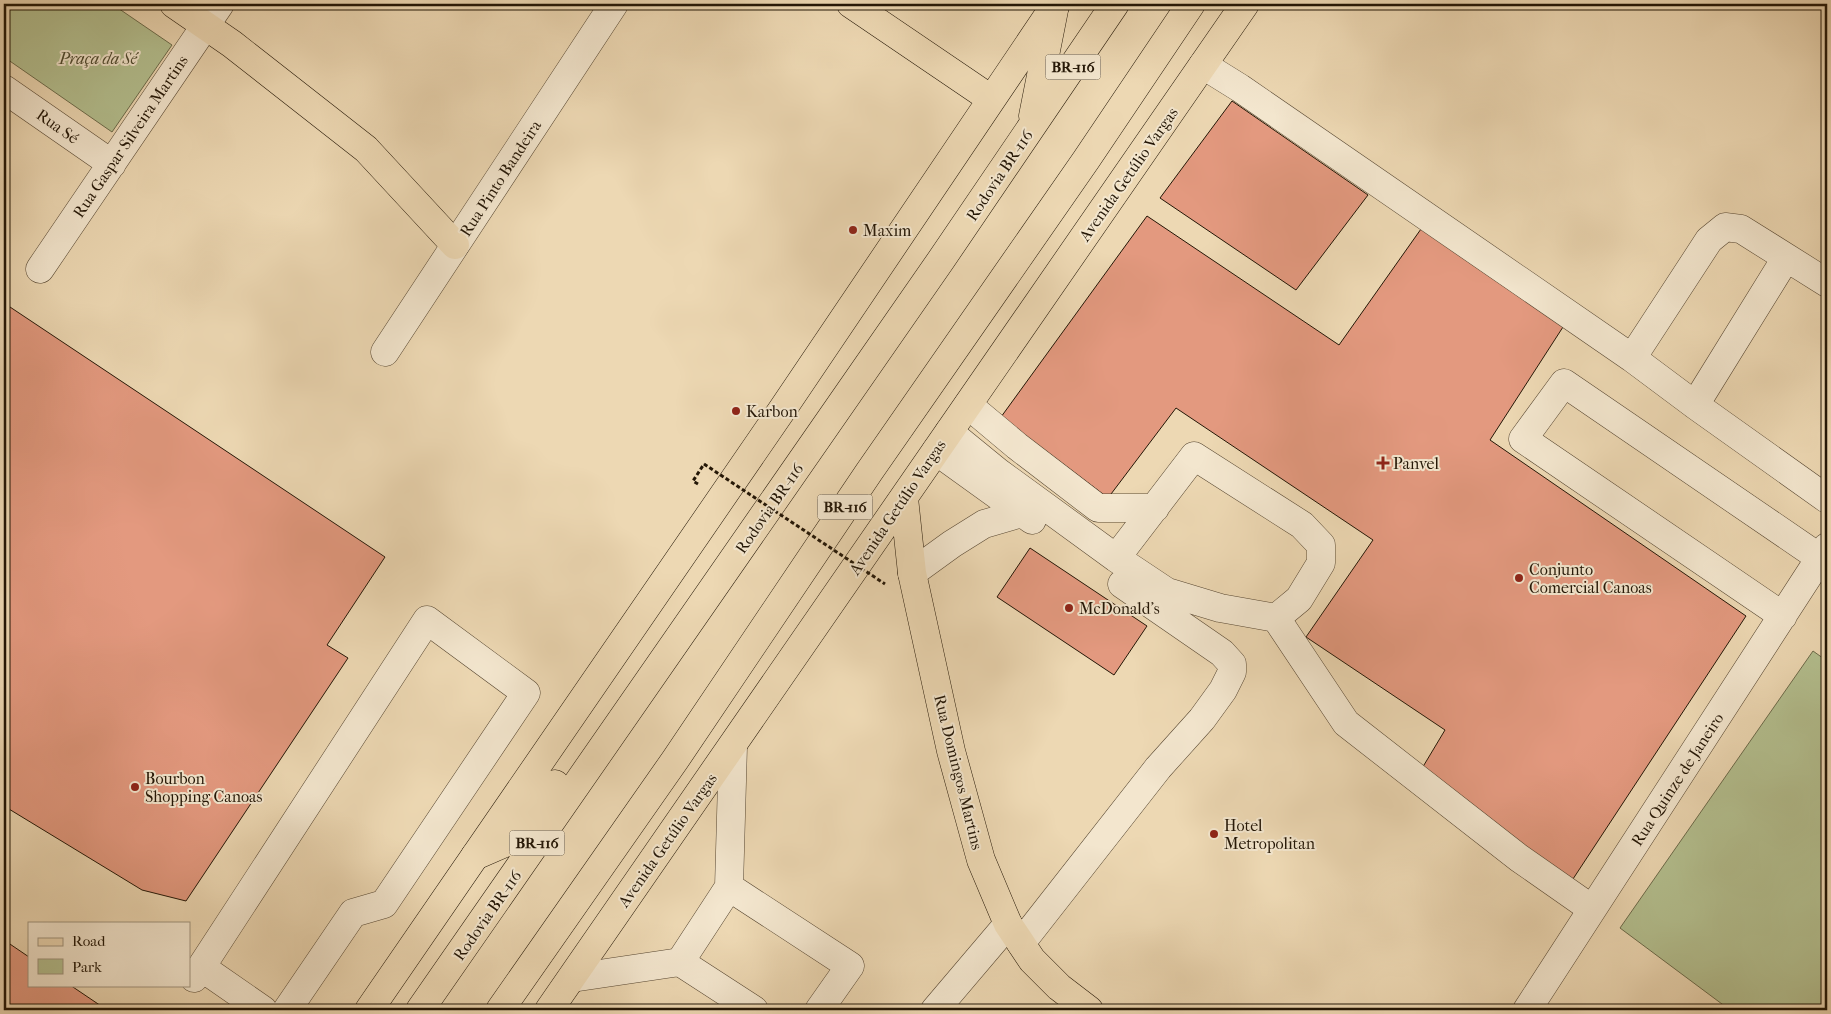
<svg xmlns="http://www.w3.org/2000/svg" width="1831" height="1014" viewBox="0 0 1831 1014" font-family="'IM FELL French Canon',serif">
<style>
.green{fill:#b4c090;stroke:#6c6b4b}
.building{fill:#e3997f;stroke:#231606}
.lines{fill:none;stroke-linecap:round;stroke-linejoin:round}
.minor-casing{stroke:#564631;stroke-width:29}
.major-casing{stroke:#231606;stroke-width:29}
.highway-casing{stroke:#231606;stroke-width:29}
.path{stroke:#231606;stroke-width:3;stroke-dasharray:4 2.5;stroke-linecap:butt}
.minor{stroke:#f3e6ce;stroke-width:28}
.major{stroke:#edd8b3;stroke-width:28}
.highway{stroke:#edd8b3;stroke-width:28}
.path-bridge{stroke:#231606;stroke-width:3;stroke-dasharray:4 2.5;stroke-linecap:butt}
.poi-dot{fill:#8f2418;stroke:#f3e6ce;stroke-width:2}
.labels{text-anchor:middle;stroke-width:4;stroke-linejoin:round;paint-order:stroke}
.shield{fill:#f3e6ce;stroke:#615442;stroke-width:1}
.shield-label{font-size:15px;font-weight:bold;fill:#231606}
.park-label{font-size:16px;font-style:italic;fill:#4e492f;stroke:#f3e6ce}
.street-label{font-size:16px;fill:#231606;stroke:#f3e6ce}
.poi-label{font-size:16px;fill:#231606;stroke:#f3e6ce;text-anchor:start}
</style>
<rect width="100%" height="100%" fill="#edd8b3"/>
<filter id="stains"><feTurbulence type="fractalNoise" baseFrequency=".004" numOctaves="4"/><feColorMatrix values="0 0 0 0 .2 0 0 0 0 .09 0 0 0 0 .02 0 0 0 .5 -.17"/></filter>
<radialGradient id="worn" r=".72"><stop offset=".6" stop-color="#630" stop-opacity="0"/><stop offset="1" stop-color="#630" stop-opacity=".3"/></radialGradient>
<path class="green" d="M4 4H112L172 45 112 132 4 57Z
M1813 651 1827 661V1010H1730L1620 928Z"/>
<path class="building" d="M1232 101 1368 195 1296 290 1160 198Z
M1147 216 1339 345 1421 229 1563 327 1490 440 1746 616 1571 882 1418 775 1445 730 1306 637 1373 540 1176 408 1108 498 1001 417Z
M4 303 385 557 327 645 348 658 186 901 142 890 4 806Z
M1030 548 1147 626 1114 675 997 597Z
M4 940 29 957V985H70L107 1010H4Z"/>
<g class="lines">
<defs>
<path id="minor" d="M1203 65 1240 88 1632 358
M4 89 112 164
M40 269 220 4
M1827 283 1741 229 1725 227 1709 240 1632 358 1695 405 1827 499
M385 352 614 4
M968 405 1017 446 1098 508H1155
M1695 405 1786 258
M949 432 998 472 1116 558 1167 592 1220 608 1276 618 1299 599 1321 563V545L1302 525 1194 456 1116 558
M936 451 1032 520
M912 573 952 544 984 524 1022 513
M1783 616 1523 439 1564 383 1820 558
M1276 618 1346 723 1519 858 1592 909
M729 887 850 966 819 1010
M1021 943 1158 768 1202 719 1223 690 1232 672V664L1222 653 1122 584
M680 962 754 1010
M201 967 263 1010
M194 978 427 620 526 693 384 904 353 913 287 1010
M572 978 680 962 729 887 733 746
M935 1010 1008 924
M1527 1010 1827 547"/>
<path id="major" d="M174 4 232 44 366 149 455 245
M851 4 991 99
M904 498 912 573 951 751 981 860 1008 924 1032 960 1059 987 1089 1010
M369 1010 784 407 1056 4
M549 1010 1245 4"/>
<path id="highway" d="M1033 116 1055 5
M475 856 516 838 555 784
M420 1010 941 260 1115 4
M500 1010 675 760 869 472 1086 160 1191 4"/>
</defs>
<use href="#minor" class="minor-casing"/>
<use href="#major" class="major-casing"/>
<use href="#highway" class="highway-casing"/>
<path class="path" d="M698 484 693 481 704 464"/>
<use href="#minor" class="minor"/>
<use href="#major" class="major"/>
<use href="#highway" class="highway"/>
<path class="path-bridge" d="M704 464 885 584"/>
</g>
<g class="poi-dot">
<circle cx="853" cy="230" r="5"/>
<circle cx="736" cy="411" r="5"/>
<path d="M1380.5 455.5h5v5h5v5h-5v5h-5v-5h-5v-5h5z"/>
<circle cx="1519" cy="578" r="5"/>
<circle cx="1069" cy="608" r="5"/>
<circle cx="135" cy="787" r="5"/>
<circle cx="1214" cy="834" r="5"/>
</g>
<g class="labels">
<g class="shield">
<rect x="1045.5" y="54.5" width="55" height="25" rx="4"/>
<rect x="817.5" y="494.5" width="55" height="25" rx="4"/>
<rect x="509.5" y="830.5" width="55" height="25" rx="4"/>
</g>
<g class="shield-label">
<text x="1073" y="72">BR-116</text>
<text x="845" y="512">BR-116</text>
<text x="537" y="848">BR-116</text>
</g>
<g class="park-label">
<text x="98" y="64">Praça da Sé</text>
</g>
<g class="street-label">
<text transform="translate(58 126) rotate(35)" y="6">Rua Sé</text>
<text transform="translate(130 136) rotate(-56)" y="6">Rua Gaspar Silveira Martins</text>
<text transform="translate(1128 174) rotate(-55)" y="6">Avenida Getúlio Vargas</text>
<text transform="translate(999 175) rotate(-56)" y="6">Rodovia BR-116</text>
<text transform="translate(500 178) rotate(-57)" y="6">Rua Pinto Bandeira</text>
<text transform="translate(897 507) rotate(-56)" y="6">Avenida Getúlio Vargas</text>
<text transform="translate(769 508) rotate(-55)" y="6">Rodovia BR-116</text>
<text transform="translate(959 772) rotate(76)" y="6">Rua Domingos Martins</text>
<text transform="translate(1677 779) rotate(-57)" y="6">Rua Quinze de Janeiro</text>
<text transform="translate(667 840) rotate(-55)" y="6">Avenida Getúlio Vargas</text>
<text transform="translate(487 915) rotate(-55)" y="6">Rodovia BR-116</text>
</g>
<g class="poi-label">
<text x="863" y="236">Maxim</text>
<text x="746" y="417">Karbon</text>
<text x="1393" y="469">Panvel</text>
<text x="1529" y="575">Conjunto<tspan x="1529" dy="18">Comercial Canoas</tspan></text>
<text x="1079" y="614">McDonald's</text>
<text x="145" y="784">Bourbon<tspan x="145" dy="18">Shopping Canoas</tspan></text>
<text x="1224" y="831">Hotel<tspan x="1224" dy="18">Metropolitan</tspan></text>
</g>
</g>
<rect width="1831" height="1014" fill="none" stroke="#edd8b3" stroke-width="20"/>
<rect x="5" y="5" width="1821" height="1004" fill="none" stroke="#231606" stroke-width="2.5"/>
<rect x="10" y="10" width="1811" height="994" fill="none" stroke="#231606"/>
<rect x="28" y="922" width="162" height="65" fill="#f3e6ce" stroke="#a0937e"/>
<rect x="38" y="938" width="25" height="8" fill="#edd8b3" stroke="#a0937e"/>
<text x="72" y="946" font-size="15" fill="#231606">Road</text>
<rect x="38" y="959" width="25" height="15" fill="#b4c090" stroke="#a0937e"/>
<text x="72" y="972" font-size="15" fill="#231606">Park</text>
<rect width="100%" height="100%" filter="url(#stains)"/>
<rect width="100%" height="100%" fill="url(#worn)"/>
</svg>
